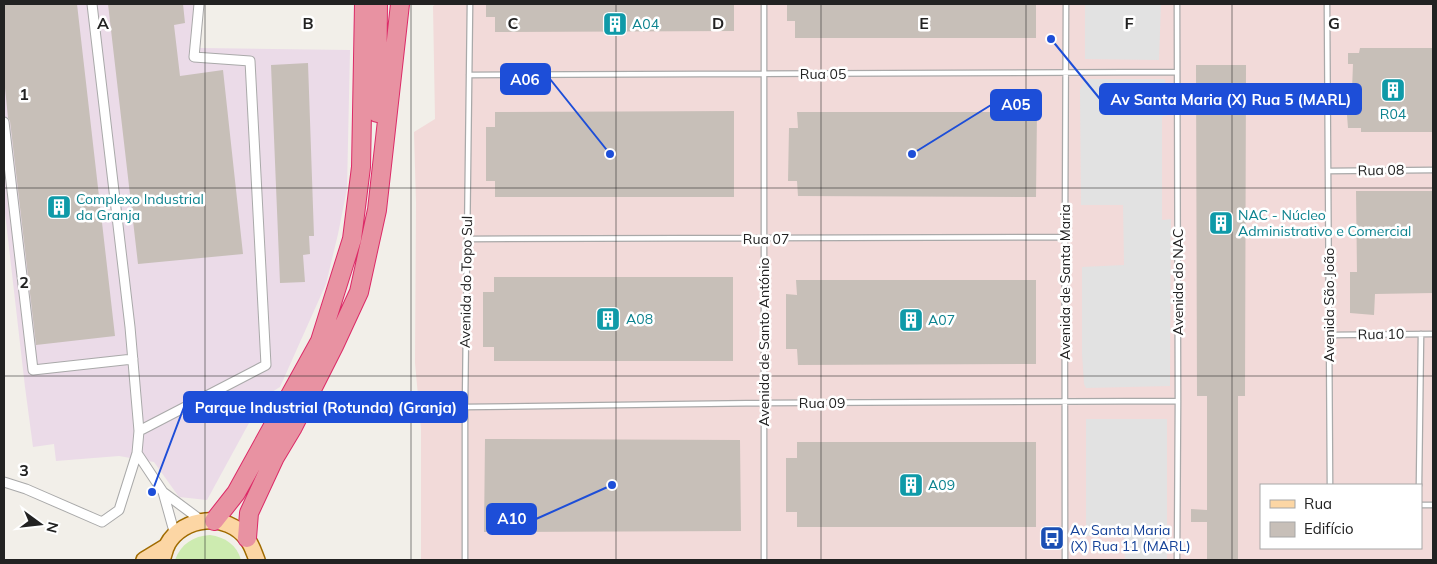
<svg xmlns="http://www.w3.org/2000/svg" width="1437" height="564" viewBox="0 0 1437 564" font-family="Mulish,sans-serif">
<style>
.commercial{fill:#f2dad9;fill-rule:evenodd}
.industrial{fill:#ebdbe8}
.grass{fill:#cdebb0}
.parking{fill:#e2e2e2}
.building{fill:#c7bfb8}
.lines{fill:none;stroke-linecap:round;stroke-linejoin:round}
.lane-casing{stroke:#a9a9a9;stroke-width:7}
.street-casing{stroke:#a9a9a9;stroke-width:11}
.primary-casing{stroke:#a06b00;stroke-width:18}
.highway-casing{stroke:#dc2a67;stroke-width:20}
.lane{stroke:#fff;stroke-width:4.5}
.street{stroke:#fff;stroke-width:9}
.primary{stroke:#fcd6a4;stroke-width:15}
.highway{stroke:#e892a2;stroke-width:18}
.grid{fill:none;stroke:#222;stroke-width:1;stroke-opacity:0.55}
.labels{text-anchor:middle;stroke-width:5;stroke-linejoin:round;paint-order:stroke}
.culture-label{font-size:14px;fill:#0d838f;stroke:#fff;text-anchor:start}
.street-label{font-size:14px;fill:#222;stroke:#fff}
.transit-label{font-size:14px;fill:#164399;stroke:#fff;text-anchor:start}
.grid-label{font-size:16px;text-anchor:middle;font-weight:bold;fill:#222;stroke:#fff;stroke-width:5;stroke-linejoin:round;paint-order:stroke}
.leader{fill:none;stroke:#1d4ed8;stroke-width:2}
.callout-dot{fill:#1d4ed8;stroke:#fff;stroke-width:2}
.callout{fill:#1d4ed8;stroke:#1d4ed8;stroke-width:2}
.callout-label{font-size:15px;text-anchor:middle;font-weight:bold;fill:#fff}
</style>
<rect width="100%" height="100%" fill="#f2efe9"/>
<path class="commercial" d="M436 4H1433V560H421V429L415 363 416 203 414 132 435 119 433 6ZM1261 485H1421V548H1261Z"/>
<path class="industrial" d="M4 4H204L200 48 350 50 347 189 338 234 326 284 280 387 267 395 249 423 207 500 179 497 154 462 119 456 56 461 54 444 33 447 25 387 4 204Z"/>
<path class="grass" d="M210 535C225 537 237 545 241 560H175C181 544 193 536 210 535Z"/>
<path class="parking" d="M1085 4H1161L1159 60 1085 59Z
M1089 79H1165L1167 116H1162V220L1171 219 1170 386 1086 388 1084 384 1082 354V267L1124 265 1123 205H1081L1080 90 1083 82Z
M1086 419H1167V560H1125L1124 536H1086Z"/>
<path class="building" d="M4 4H77L115 336 36 345 10 121 8 118 4 78Z
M108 4H183L185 23 174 25 180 76 223 70 243 254 138 264Z
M486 4H734V31L495 32V17H486Z
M787 4H1036V38H795V21H787Z
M1360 48H1433V132H1361V128H1348L1347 115H1351L1353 64H1348V53H1359Z
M308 63 314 236H309L310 254 303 255 305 282 280 283 271 65Z
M1196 65H1246L1245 396H1238V560H1207V522H1191V509L1207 510V396H1197Z
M734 111V197H495V181H486V127H495V112Z
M797 112H1037L1036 197 798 196 797 181H788L789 128H798Z
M1356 191H1433V293L1375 294 1374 315 1350 313V272H1357Z
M494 277H733V361H494V347H483V292H494Z
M796 280H1036V364L798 365 797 349H786V294L797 295Z
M485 439 740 440 741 531 484 532Z
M797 442H1036V527H797V512H786V458H797Z"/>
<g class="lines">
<defs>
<path id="lane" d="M1327 4 1330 485
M469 75 1177 72
M1328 171 1433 170
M467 239 1064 237
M1329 335 1433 334
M465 407 764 403 1178 401
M1419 485 1421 334
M1421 505H1433
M465 560V407L470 4
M764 560V4
M1065 560C1064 375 1065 189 1066 4
M1177 560 1178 401 1177 4"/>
<path id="street" d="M4 122 33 370 133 359
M139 431 266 365 250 61 194 57 199 4
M137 453 163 492 175 535
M4 482 26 489 102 522 119 510 137 453 139 431 130 327 92 4
M163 492 202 521"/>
<path id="primary" d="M144 560 167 546
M162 560C164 555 165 550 167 545 183 516 227 512 247 539 252 545 254 553 257 560"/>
<path id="highway" d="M377 113 378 4
M214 521 236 493 320 341 352 239 361 167 364 4
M247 538 249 513 275 457 293 427 334 346 359 292 377 210 400 4"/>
</defs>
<use href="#lane" class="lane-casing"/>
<use href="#street" class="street-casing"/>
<use href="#primary" class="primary-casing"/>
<use href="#highway" class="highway-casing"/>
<use href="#lane" class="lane"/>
<use href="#street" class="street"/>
<use href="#primary" class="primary"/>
<use href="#highway" class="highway"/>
</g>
<path class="grid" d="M205 4V560M411 4V560M616 4V560M821 4V560M1026 4V560M1232 4V560M4 188H1433M4 376H1433"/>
<defs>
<symbol id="building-square" viewBox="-11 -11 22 22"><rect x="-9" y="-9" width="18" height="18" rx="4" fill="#0f9aa8" stroke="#fff"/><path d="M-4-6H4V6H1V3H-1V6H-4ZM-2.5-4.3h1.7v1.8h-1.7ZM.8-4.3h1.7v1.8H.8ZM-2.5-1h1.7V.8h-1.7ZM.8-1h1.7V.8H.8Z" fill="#fff"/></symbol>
<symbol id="bus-square" viewBox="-11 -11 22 22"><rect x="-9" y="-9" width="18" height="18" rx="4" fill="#1a4fb4" stroke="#fff"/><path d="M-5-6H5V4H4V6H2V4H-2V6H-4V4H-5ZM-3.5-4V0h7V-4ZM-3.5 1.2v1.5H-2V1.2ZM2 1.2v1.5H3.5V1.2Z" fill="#fff"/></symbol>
</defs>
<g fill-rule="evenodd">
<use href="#building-square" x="601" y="10" width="28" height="28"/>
<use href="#building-square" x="1379" y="76" width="28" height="28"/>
<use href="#building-square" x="45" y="193" width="28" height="28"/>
<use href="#building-square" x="1207" y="209" width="28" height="28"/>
<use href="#building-square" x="594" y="305" width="28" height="28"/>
<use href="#building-square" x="897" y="306" width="28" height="28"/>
<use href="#building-square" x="897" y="471" width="28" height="28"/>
<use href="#bus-square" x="1038" y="524" width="28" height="28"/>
</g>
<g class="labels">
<g class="culture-label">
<text x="632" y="29">A04</text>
<text x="1393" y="119" text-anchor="middle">R04</text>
<text x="76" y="204">Complexo Industrial<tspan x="76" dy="16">da Granja</tspan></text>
<text x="1238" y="220">NAC - Núcleo<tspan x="1238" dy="16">Administrativo e Comercial</tspan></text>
<text x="626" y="324">A08</text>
<text x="928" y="325">A07</text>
<text x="928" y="490">A09</text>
</g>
<g class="street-label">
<text x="823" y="79">Rua 05</text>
<text transform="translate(1381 170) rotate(-1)" y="5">Rua 08</text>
<text x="766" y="244">Rua 07</text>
<text transform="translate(466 282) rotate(-89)" y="5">Avenida do Topo Sul</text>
<text transform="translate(1065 282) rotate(-90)" y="5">Avenida de Santa Maria</text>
<text transform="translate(1178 282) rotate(-90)" y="5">Avenida do NAC</text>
<text transform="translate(1329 305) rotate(-90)" y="5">Avenida São João</text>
<text transform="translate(1381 334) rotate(-1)" y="5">Rua 10</text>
<text transform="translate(764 342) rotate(-90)" y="5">Avenida de Santo António</text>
<text x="822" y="408">Rua 09</text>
</g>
<g class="transit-label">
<text x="1070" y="535">Av Santa Maria<tspan x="1070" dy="16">(X) Rua 11 (MARL)</tspan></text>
</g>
</g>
<g class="grid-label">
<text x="103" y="29">A</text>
<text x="308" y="29">B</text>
<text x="513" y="29">C</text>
<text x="718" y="29">D</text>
<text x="924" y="29">E</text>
<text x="1129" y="29">F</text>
<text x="1334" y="29">G</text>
<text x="24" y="100">1</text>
<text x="24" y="288">2</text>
<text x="24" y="476">3</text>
</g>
<path class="leader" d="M610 154L550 79M1051 39L1100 99M912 154L991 105M152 492L184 407M612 485L536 519"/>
<g class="callout-dot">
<circle cx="610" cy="154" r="5"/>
<circle cx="1051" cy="39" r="5"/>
<circle cx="912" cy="154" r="5"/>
<circle cx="152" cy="492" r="5"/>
<circle cx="612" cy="485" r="5"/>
</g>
<g class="callout">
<rect x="501" y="64" width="49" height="30" rx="5"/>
<rect x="1100" y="84" width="261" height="30" rx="5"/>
<rect x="991" y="90" width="50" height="30" rx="5"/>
<rect x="184" y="392" width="283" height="30" rx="5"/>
<rect x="487" y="504" width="49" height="30" rx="5"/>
</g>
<g class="callout-label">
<text x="525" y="85">A06</text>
<text x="1231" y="105">Av Santa Maria (X) Rua 5 (MARL)</text>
<text x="1016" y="110">A05</text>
<text x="326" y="413">Parque Industrial (Rotunda) (Granja)</text>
<text x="512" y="524">A10</text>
</g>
<rect width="1437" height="564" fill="none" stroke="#222222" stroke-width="10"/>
<rect x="1260" y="484" width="162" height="65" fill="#ffffff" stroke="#a7a7a7"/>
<rect x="1270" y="500" width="25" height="8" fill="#fcd6a4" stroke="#a7a7a7"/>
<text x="1304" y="509" font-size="15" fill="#222222">Rua</text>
<rect x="1270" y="522" width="25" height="15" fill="#c7bfb8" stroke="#a7a7a7"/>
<text x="1304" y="534" font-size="15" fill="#222222">Edifício</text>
<g transform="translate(40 524) rotate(105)" stroke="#ffffff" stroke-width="4" paint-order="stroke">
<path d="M0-4L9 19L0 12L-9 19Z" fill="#222222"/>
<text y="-8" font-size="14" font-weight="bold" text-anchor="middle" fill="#222222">N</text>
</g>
</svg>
